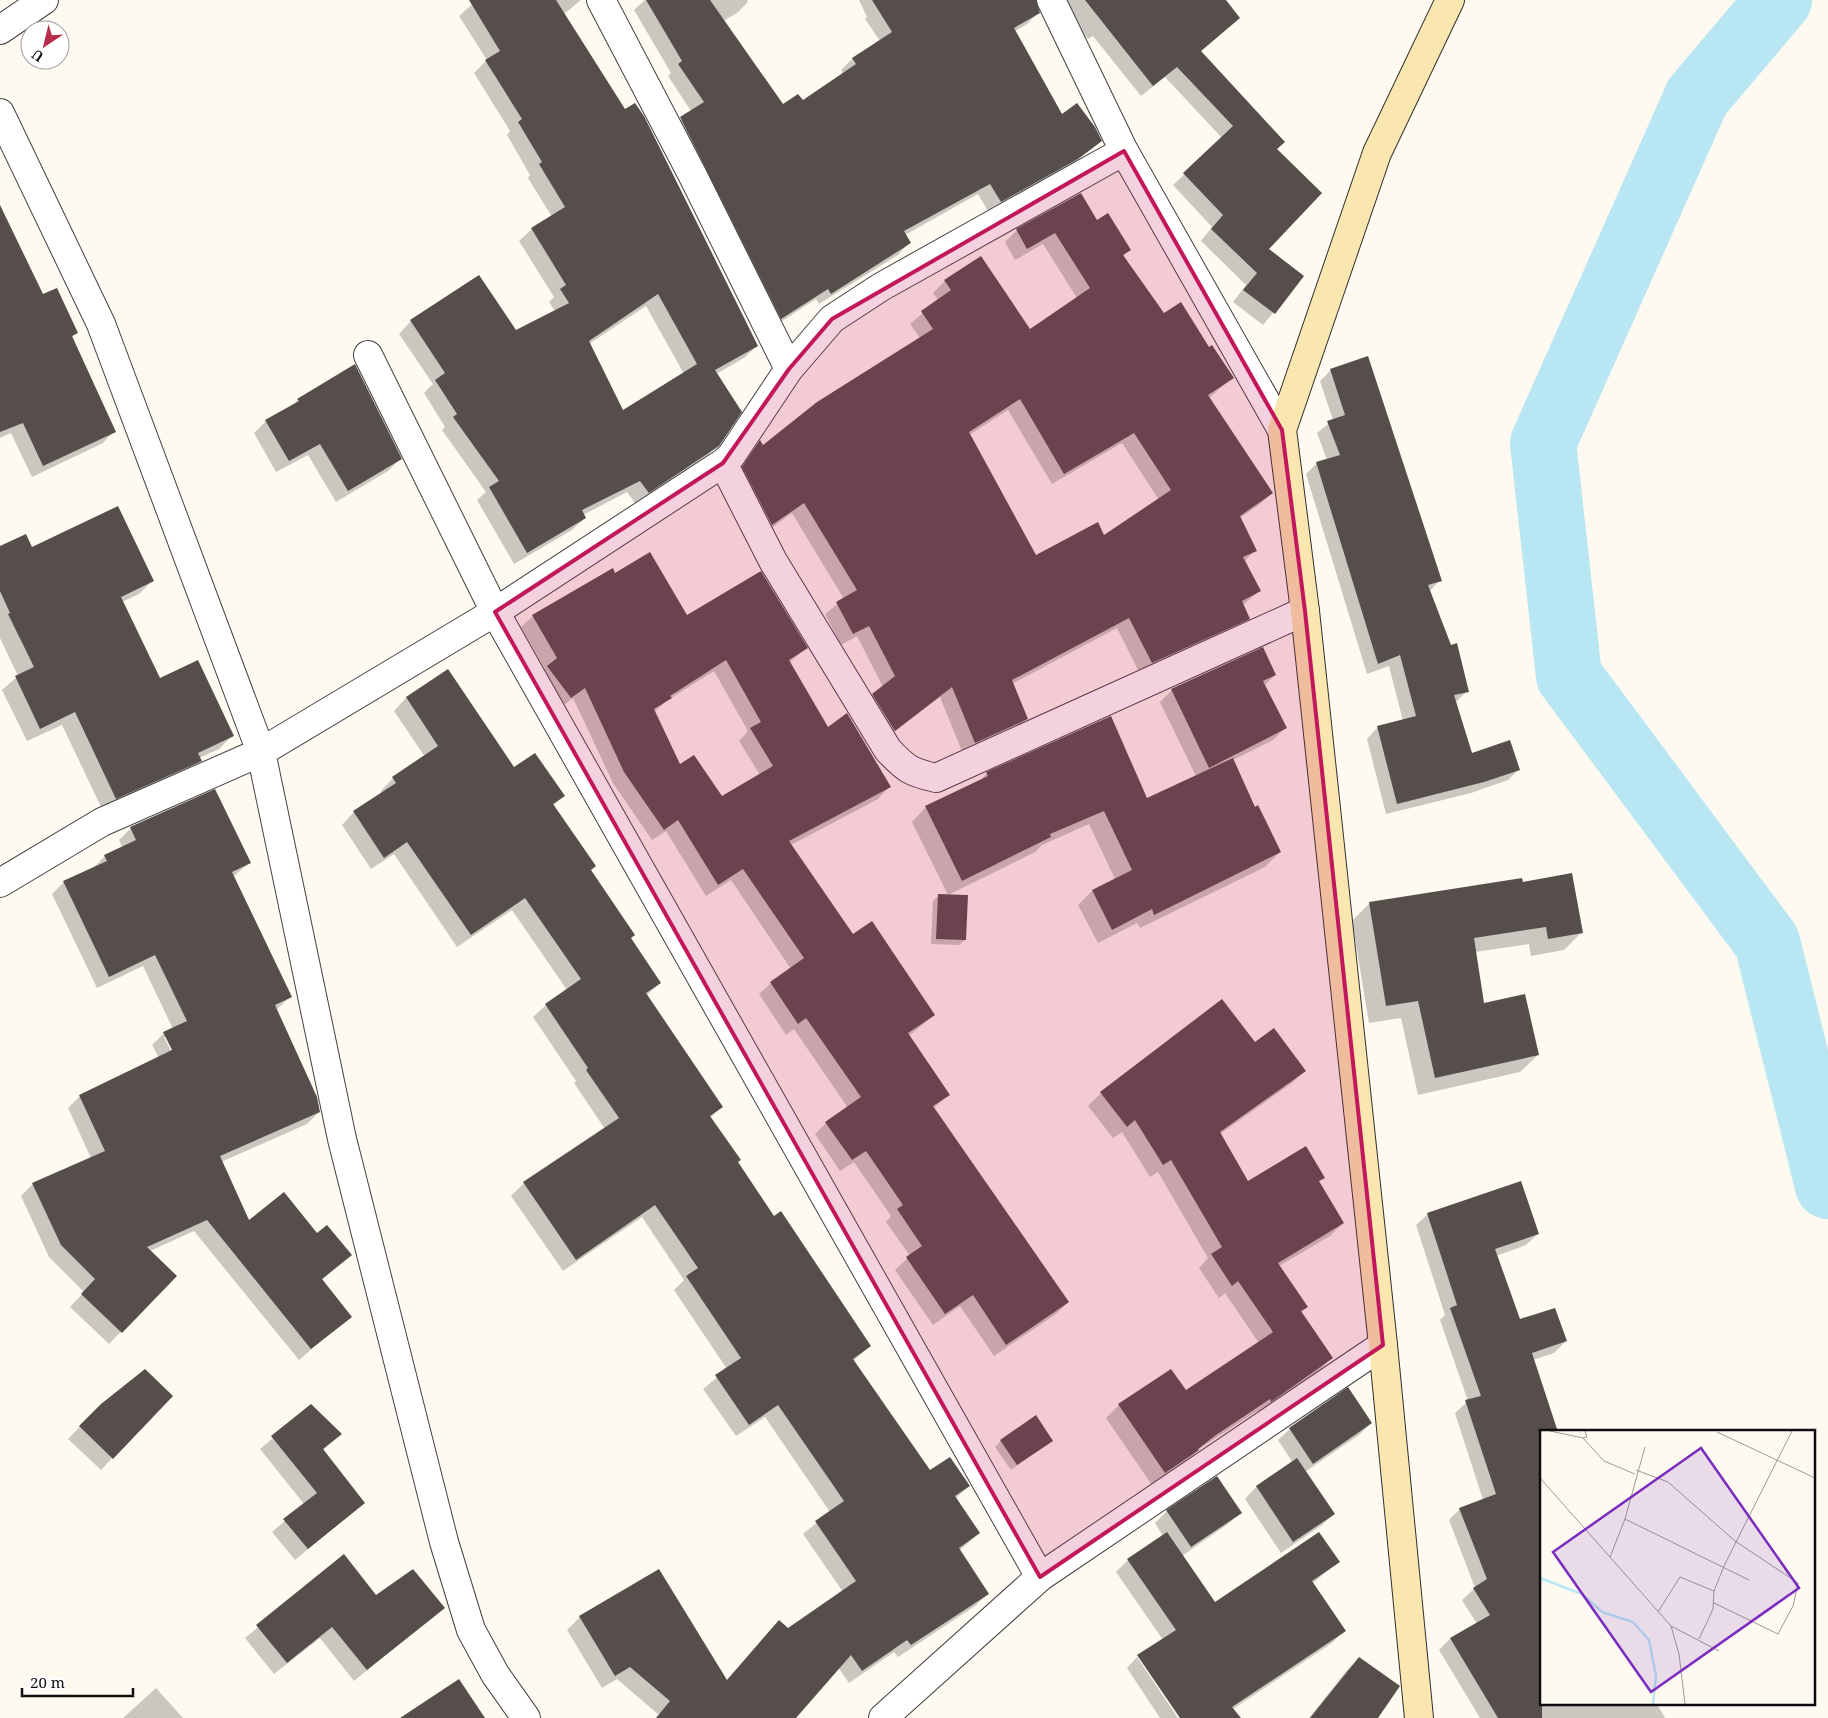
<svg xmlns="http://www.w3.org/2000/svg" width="1828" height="1718" viewBox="0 0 1828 1718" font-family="'Noto Serif',serif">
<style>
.shadow{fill:#0003;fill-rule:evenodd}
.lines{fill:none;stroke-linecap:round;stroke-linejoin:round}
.river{stroke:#b8e6f3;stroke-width:66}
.building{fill:#564e4b;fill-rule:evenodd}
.street-casing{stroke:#414141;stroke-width:30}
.secondary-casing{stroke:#303030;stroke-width:30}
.street{stroke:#fff;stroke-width:28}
.secondary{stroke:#fae6af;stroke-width:28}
.marked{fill:#c2185b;fill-opacity:0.2;stroke:#c2185b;stroke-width:4;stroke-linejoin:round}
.inset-river{fill:none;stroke:#b8e6f3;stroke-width:2.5}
.inset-road{fill:none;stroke:#9e9b96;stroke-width:1}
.view{fill:#7b2cbf;fill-opacity:0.15;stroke:#7b2cbf;stroke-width:2.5}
.inset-edge{fill:none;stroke:#0e0e0e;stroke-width:2.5}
</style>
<rect width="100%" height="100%" fill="#fef9f1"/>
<path class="shadow" d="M477 0H581L564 14 757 346 744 358 716 374 718 445 705 458 636 504 627 492 583 515 585 518 572 530 514 564 477 500 486 492 442 430 445 427 424 393 433 384 399 334 411 321 515 331 555 311 549 302 554 297 519 241 532 229 552 217 528 178 530 175 507 135 510 131 474 73 487 60 459 16ZM646 306 684 374 623 411 589 344Z
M645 0H747L748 2 737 13 723 21 783 106 802 102 843 74 841 70 852 59 880 41 865 19 867 17 859 0H1035L1038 13 1027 24 1014 32 1062 116 1100 141 1065 170 989 213 978 194 905 235 909 243 898 255 819 304 816 299 770 329 669 130 691 111 668 76 671 73 634 10Z
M1049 0H1225L1239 18 1200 52 1276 150 1267 249 1303 276 1263 325 1233 302 1246 285 1201 241 1212 227 1173 185 1222 138 1165 77 1141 96 1093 36 1088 39 1061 4Z
M1081 194 1097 222 1130 249 1123 256 1164 314 1209 349 1232 378 1209 398 1272 493 1260 504 1240 518 1255 550 1244 562 1259 591 1243 605 1249 618 1237 630 1140 674 1117 628 1012 684 1026 719 1014 731 963 754 940 697 882 741 861 706 883 687 857 636 841 645 825 614 844 599 792 513 761 536 731 479 749 454 760 442 763 447 920 338 910 324 938 300 933 293 945 281 1030 331 1077 298 1043 244 1015 260 1005 242 1017 230ZM1008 410 1052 484 1122 443 1159 500 1104 536 1035 557 969 435Z
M0 249 77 332 71 338 114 431 103 443 32 477 11 433 0 438Z
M1331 370 1440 580 1429 592 1467 691 1456 702 1472 755 1519 769 1508 780 1471 793 1386 814 1367 739 1378 727 1403 721 1389 666 1367 674 1306 474 1317 463 1327 460 1317 433 1333 420 1320 381Z
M298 400 400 459 388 471 336 502 308 455 276 472 254 433 266 421 291 407Z
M0 548 31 549 152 581 139 594 122 602 159 680 232 736 219 749 199 758 200 761 187 774 103 811 62 725 27 741 2 690 18 676 0 638Z
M615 575 687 616 806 648 789 663 828 729 889 787 878 799 791 845 852 936 934 1015 909 1036 949 1094 933 1109 1068 1302 1056 1314 994 1356 960 1306 933 1325 895 1270 910 1256 886 1222 891 1216 854 1162 840 1171 815 1134 826 1123 848 1108 794 1029 786 1035 759 994 771 983 791 969 731 880 706 896 666 831 652 840 613 783 573 698 559 709 536 679 545 669 521 627 533 616ZM714 671 748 731 739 741 760 775 721 798 680 766 654 712 668 700Z
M448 670 514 768 563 796 553 806 630 938 660 983 647 995 721 1107 710 1118 737 1163 774 1218 870 1346 853 1361 930 1472 968 1486 955 1499 979 1533 959 1551 988 1593 975 1606 898 1657 894 1652 849 1683 838 1667 794 1718H656L659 1715 617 1679 602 1688 567 1630 580 1617 726 1681 779 1622 788 1630 843 1592 803 1534 830 1512 765 1417 736 1436 703 1389 727 1369 674 1290 684 1280 642 1217 563 1271 511 1196 524 1183 605 1129 574 1083 576 1081 533 1017 546 1005 567 990 512 910 457 947 394 854 371 869 342 825 354 812 382 793 381 791 393 778 425 757 394 711 406 698Z
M1275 675 1264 686 1285 728 1273 740 1233 760 1254 808 1280 852 1265 867 1140 928 1137 923 1098 943 1078 905 1092 891 1115 879 1089 824 1042 845 1035 852 948 895 912 822 926 807 979 782 987 773 1146 800 1196 776 1160 702 1172 690Z
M131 828 249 863 233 877 290 997 276 1010 319 1112 307 1124 221 1162 248 1222 317 1235 350 1255 322 1280 350 1316 299 1360 194 1231 150 1251 175 1276 109 1344 70 1307 84 1292 49 1257 21 1196 33 1184 91 1158 68 1108 80 1096 159 1058 152 1045 164 1033 173 1029 143 966 97 988 52 894 64 882 93 868 105 856 123 848 119 840ZM164 1037H167L176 1055 174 1057Z
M1522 883 1582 932 1564 950 1531 956 1529 944 1475 952 1483 1005 1538 1055 1520 1072 1418 1095 1401 1018 1369 1023 1352 921 1369 904Z
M939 895 965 940 959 945 931 944 933 901Z
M1222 1001 1255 1044 1305 1070 1292 1083 1220 1134 1248 1183 1323 1178 1318 1182 1343 1223 1330 1236 1279 1266 1307 1307 1301 1313 1331 1358 1319 1371 1258 1413 1257 1411 1202 1447 1185 1463 1152 1485 1106 1418 1119 1405 1171 1371 1185 1392 1259 1343 1225 1293 1219 1298 1199 1268 1208 1258 1158 1172 1150 1177 1122 1132 1113 1138 1088 1106 1101 1093Z
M1428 1214 1538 1234 1526 1245 1496 1256 1519 1321 1566 1341 1554 1353 1533 1360 1542 1432V1704H1657L1665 1718H1480L1439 1650 1450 1639 1477 1624 1462 1600 1475 1588 1449 1520 1460 1509 1483 1500 1455 1413 1468 1401 1440 1320 1445 1315 1416 1225Z
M101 1405 112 1458 101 1470 68 1439Z
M311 1406 340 1434 322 1451 363 1503 295 1560 272 1532 304 1504 260 1449Z
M1371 1423 1359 1435 1305 1472 1334 1514 1322 1525 1281 1553 1245 1499 1256 1487 1293 1463 1278 1440 1290 1429Z
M1052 1440 1011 1470 995 1447 1001 1441Z
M1167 1511 1240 1513 1228 1524 1182 1556 1214 1604 1338 1562 1313 1583 1344 1631 1332 1643 1233 1709 1239 1718H1181L1140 1657H1138L1163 1640 1116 1572 1128 1560 1163 1536 1155 1523Z
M344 1556 376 1597 443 1608 354 1681 320 1638 274 1674 245 1638Z
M1137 1657 1178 1718H1160L1127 1668Z
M1359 1659 1376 1718H1309L1347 1670Z
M156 1688 183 1718H123Z"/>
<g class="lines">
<path class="river" d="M1779 0 1697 97 1543 443 1569 676 1767 942 1828 1186"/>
</g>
<path class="building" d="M469 0H556L625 109 635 103 644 116 758 346 715 370 742 412 719 446 649 493 640 481 582 510 586 518 527 553 489 487 499 481 453 417 457 414 435 380 445 373 410 320 479 275 516 330 569 303 560 289 566 285 531 228 565 207 539 164 542 162 518 122 522 119 485 60 500 51ZM658 294 697 364 623 410 589 341Z
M646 0H710L783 104 798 94 803 100 856 64 852 58 892 32 872 0H1036L1040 13 1014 28 1062 114 1077 103 1095 127 1102 141 1078 159 1001 202 990 184 904 231 911 243 831 294 828 289 781 319 680 117 704 102 678 64 682 61Z
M1085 0H1226L1240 18 1201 51 1285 142 1277 149 1322 193 1269 249 1304 276 1275 314 1243 290 1257 273 1211 229 1223 215 1183 173 1233 126 1177 67 1153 86Z
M1081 193 1097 220 1108 213 1131 250 1123 255 1164 313 1181 302 1209 347 1212 345 1234 378 1208 395 1273 493 1240 516 1257 551 1243 557 1261 591 1242 601 1250 619 1152 663 1129 618 1012 680 1028 719 975 743 952 687 895 731 872 694 895 676 869 626 853 634 836 602 857 590 804 503 772 525 742 467 760 440 763 445 817 402 933 329 921 311 951 290 944 280 981 256 1030 329 1090 288 1055 233 1027 249 1016 229ZM1020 399 1064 474 1134 433 1171 490 1104 535 1098 522 1036 555 969 432Z
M0 205 43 294 57 288 78 333 72 336 116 432 43 466 23 423 0 432Z
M1368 356 1442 581 1428 585 1451 645 1457 643 1469 692 1454 695 1472 753 1510 740 1520 770 1484 782 1397 804 1377 726 1416 716 1400 655 1378 664 1316 462 1340 455 1327 421 1345 415 1330 369Z
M355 364 402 459 348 491 320 444 289 461 265 420 299 401 297 399Z
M118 506 154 581 121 597 160 678 198 660 234 736 198 753 202 761 116 799 75 712 40 729 15 676 34 667 8 614 10 613 0 591V546L26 534 32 547Z
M650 552 687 615 761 571 808 648 789 660 828 727 847 713 891 787 789 841 853 934 872 921 935 1015 908 1033 950 1095 933 1106 1069 1302 1006 1345 973 1295 945 1314 906 1257 922 1246 897 1209 903 1205 866 1151 852 1160 825 1122 861 1097 806 1018 798 1024 770 982 804 958 743 869 718 885 678 820 664 830 624 772 585 688 571 698 547 666 557 658 532 615 613 568 615 573ZM726 660 761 722 750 728 773 766 722 796 694 755 680 764 654 709 672 698 670 696Z
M1263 647 1276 675 1263 681 1287 728 1209 768 1171 689Z
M448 669 514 767 535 753 565 796 553 804 596 866 591 870 635 935 631 938 661 983 646 993 723 1107 710 1116 741 1160 738 1162 774 1216 781 1211 871 1346 853 1359 930 1470 950 1457 970 1486 955 1496 980 1533 959 1548 989 1594 911 1645 907 1640 862 1671 851 1655 796 1718H656L670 1701 630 1667 615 1676 579 1616 659 1569 727 1680 779 1620 788 1628 856 1581 815 1521 844 1501 778 1405 749 1425 715 1375 741 1358 686 1276 698 1268 655 1205 576 1260 523 1182 619 1118 586 1070 588 1068 545 1004 581 979 525 898 471 935 407 842 384 858 353 811 396 783 392 777 438 746 406 697Z
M1111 716 1147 798 1233 758 1255 807 1258 805 1281 852 1154 915 1152 909 1112 930 1092 890 1132 870 1104 811 1050 834 1051 837 962 881 925 806 988 776 986 772Z
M215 789 251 863 232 872 292 997 275 1005 317 1097 320 1112 220 1156 249 1220 284 1192 317 1233 327 1225 352 1255 322 1279 352 1317 311 1349 207 1220 147 1247 177 1276 122 1333 81 1294 95 1279 61 1245 32 1183 105 1151 79 1095 172 1050 163 1032 187 1021 155 955 109 977 63 881 107 861 104 855 136 840 130 827Z
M1572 873 1583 933 1548 939 1546 927 1474 938 1484 1003 1525 994 1539 1055 1435 1078 1418 1001 1386 1006 1369 902 1522 878 1523 882Z
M938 894 968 895 966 940 936 939Z
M1222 999 1255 1042 1274 1028 1306 1071 1220 1132 1248 1181 1306 1146 1325 1178 1319 1181 1344 1223 1278 1263 1308 1307 1301 1311 1333 1358 1271 1402 1270 1399 1216 1435 1198 1449 1199 1450 1165 1473 1118 1404 1171 1369 1186 1390 1273 1332 1238 1281 1232 1286 1211 1254 1222 1247 1171 1160 1163 1165 1135 1120 1127 1127 1100 1092Z
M1521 1181 1539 1234 1495 1249 1520 1319 1555 1308 1567 1341 1532 1353 1558 1432H1542V1718H1498L1450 1638 1490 1615 1473 1588 1487 1579 1459 1508 1496 1494 1465 1400 1481 1396 1450 1308 1457 1305 1427 1213Z
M145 1369 173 1396 113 1459 79 1426 101 1404Z
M1348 1387 1372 1423 1313 1464 1289 1428Z
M311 1404 342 1434 323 1449 365 1503 308 1549 283 1519 317 1493 271 1436Z
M1036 1415 1053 1441 1017 1465 1000 1440Z
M1297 1458 1335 1514 1293 1542 1256 1486Z
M1217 1476 1242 1513 1191 1547 1166 1510Z
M1167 1532 1215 1602 1319 1532 1340 1562 1312 1581 1346 1631 1232 1707 1241 1718H1180L1137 1655 1176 1630 1127 1559Z
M344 1554 376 1595 413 1569 445 1608 367 1670 332 1627 287 1663 256 1625Z
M1359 1657 1400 1686 1378 1718H1310Z
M459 1679 485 1718H400Z"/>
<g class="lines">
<defs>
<path id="street" d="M601 0 693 176 789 369
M1051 0 1124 151 1282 430
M0 30 44 0
M0 113 101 324 261 752 342 1139 444 1542 471 1630 495 1674 526 1718
M368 355 495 612 1040 1577
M723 463 773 561 888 750C906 769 910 772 936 778L1305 611
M0 883 102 822 261 752 495 612 723 463 731 456 789 369 832 319 881 287 1124 151
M883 1718 1040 1577 1383 1345"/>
<path id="secondary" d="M1419 1718 1383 1345 1305 611 1282 430 1377 153 1450 0"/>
</defs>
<use href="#street" class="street-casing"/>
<use href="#secondary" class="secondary-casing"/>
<use href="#street" class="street"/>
<use href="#secondary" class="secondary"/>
</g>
<path class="marked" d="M1124 151 1282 430 1305 611 1383 1345 1040 1577 495 612 723 463 789 369 832 319Z"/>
<g transform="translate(1540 1430)">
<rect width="275" height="275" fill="#fef9f1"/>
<path class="inset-river" d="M0 148 42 164 62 182 93 192 109 210 116 246 113 274"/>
<path class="inset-road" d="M10 1 43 8 47 7 45 1M177 2 275 48M43 8 64 31 95 44M96 40 128 52 195 111 258 153 253 176 238 204 174 173M0 48 131 196 139 224 145 274M85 89 209 150M70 127 85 89 105 17M118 182 140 147 174 161M131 196 179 221M159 209 173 179 174 161 184 136 252 1"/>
<path class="view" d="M161 18 259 158 111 262 13 122Z"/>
<rect width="275" height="275" class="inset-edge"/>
</g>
<g transform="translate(45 45) rotate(215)"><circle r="24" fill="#ffffff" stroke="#9f9f9f"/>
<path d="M0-4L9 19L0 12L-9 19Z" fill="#b72d4a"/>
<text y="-8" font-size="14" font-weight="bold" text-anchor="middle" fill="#0e0e0e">U</text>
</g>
<path d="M22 1688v8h111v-8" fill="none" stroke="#0e0e0e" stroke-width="2.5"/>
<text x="30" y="1688" font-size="15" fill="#0e0e0e" stroke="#ffffff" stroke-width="4" paint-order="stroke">20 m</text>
</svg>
